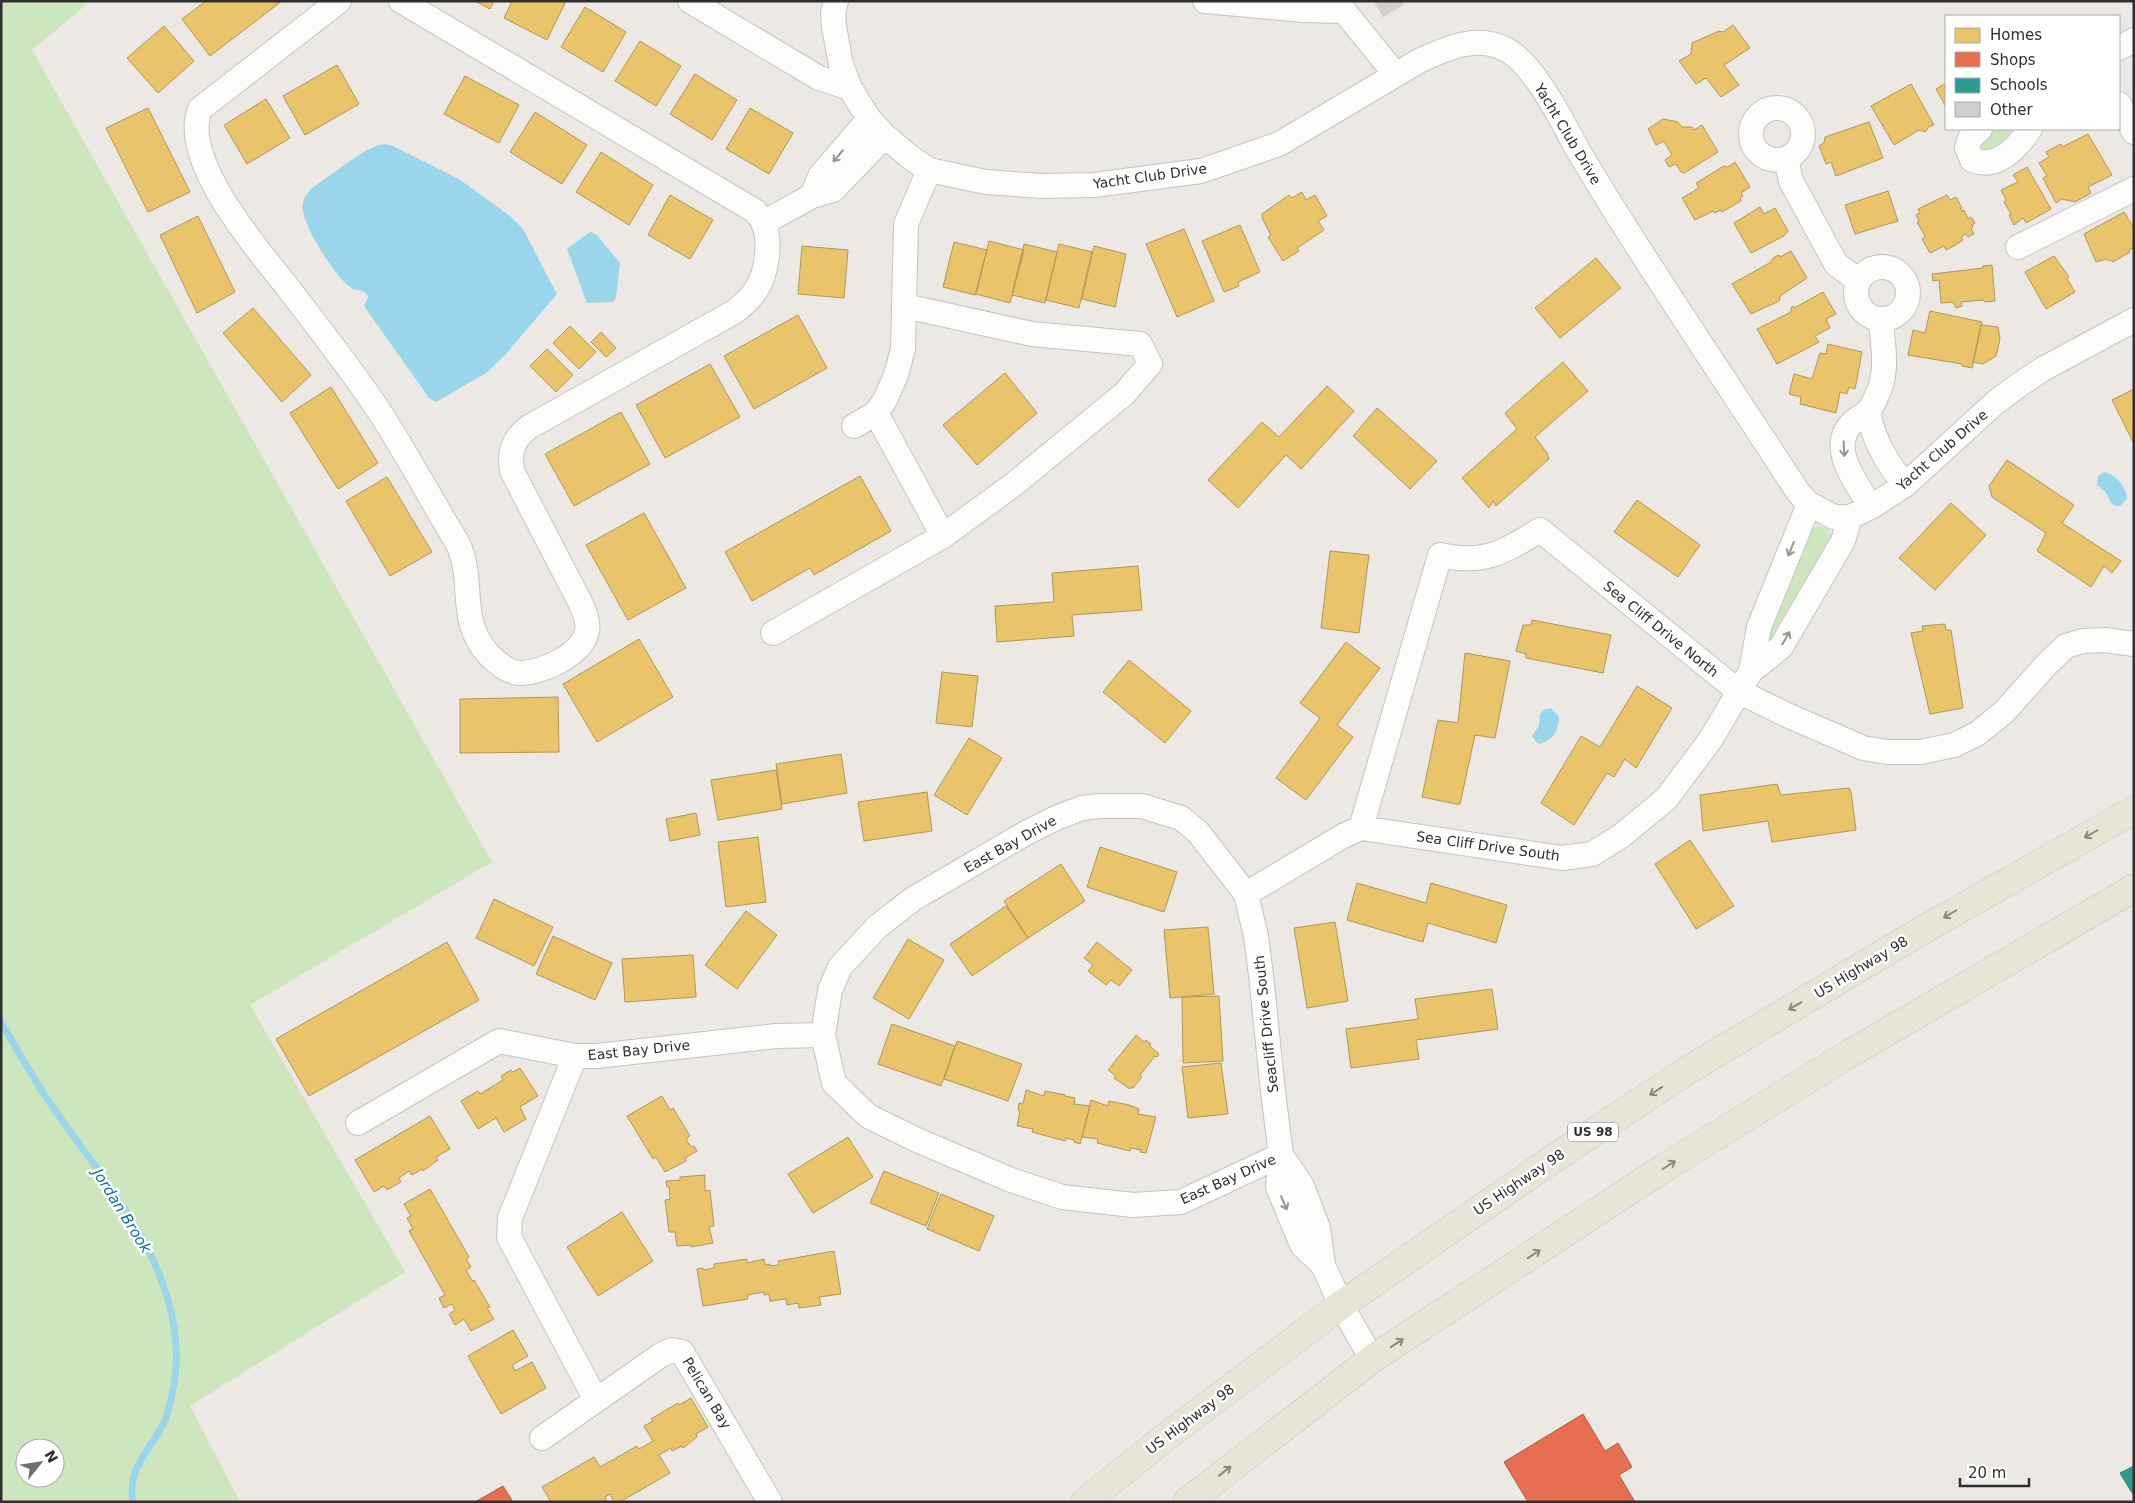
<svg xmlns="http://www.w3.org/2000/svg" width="2135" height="1503" viewBox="0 0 2135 1503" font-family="'DejaVu Sans',sans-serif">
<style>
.green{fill:#cee6be;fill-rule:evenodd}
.water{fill:#99d6ec}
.homes{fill:#e9c46a;stroke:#b19758}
.shops{fill:#e76f51;stroke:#b05c46}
.schools{fill:#2a9d8f;stroke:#2b7c72}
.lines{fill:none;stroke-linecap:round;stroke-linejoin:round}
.stream{stroke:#99d6ec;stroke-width:7}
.building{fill:#d1cecb;stroke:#d7d4d0}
.minor-casing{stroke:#c5c4c5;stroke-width:26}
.major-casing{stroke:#c6c5c4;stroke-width:29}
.minor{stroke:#fcfcfb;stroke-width:24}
.major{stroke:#e8e4d6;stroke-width:28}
.oneway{stroke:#959594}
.oneway2{stroke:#8b8982}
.labels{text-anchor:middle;stroke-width:5;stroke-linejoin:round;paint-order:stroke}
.shield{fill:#fff;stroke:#6d6d6d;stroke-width:1}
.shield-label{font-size:12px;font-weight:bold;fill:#2e2e2e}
.street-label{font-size:14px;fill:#2e2e2e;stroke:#fff}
.water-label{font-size:15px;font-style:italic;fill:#0d6fa3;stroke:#fff}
</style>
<rect width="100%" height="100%" fill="#ece8e4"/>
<path class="green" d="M1 1H91L32 50 492 862 250 1005 405 1272 190 1406 240 1502H1ZM25 1448H55V1478H25Z
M1993 129H2021L1985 158 1975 141 1986 132Z
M1820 526 1827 528 1834 538 1774 645 1762 640 1807 533 1814 528Z"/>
<path class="water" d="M385 144 393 146 459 179 510 216 523 229 557 294 505 355 486 373 436 402 429 398 364 306 368 297C364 287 357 293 350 287 335 276 298 221 303 202 307 189 319 183 329 176 346 165 365 147 385 144Z
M590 232 596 234 620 263 616 298 613 302 587 303 567 249Z
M2105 472C2116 475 2127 487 2127 499L2120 506C2109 506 2111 500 2106 493 2104 490 2100 488 2097 485L2098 476Z
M1551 708 1559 717C1559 730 1552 742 1538 744L1532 736 1539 726 1540 714 1544 710Z"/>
<path class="homes" d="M206 1H282L210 56 182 19Z
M475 1H494L490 9Z
M512 1H566L547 40 504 18Z
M585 7 626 32 603 72 561 47Z
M1733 25 1750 48 1724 65 1739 85 1721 97 1706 78 1696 84 1679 61 1691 54 1692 43 1719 31 1723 32Z
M164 26 194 61 158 93 127 58Z
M640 41 681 66 656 106 615 81Z
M337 65 359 104 305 135 283 96Z
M695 74 737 100 712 140 670 114Z
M465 76 519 105 499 143 444 114Z
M1946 83V107L1936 89Z
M1911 84 1934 125 1930 126 1925 132 1919 130 1894 145 1871 106Z
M266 99 290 138 247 164 224 125Z
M148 108 190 192 148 212 106 128Z
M750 108 793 133 769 174 726 149Z
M535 112 587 145 562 184 510 152Z
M1663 119 1678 122 1682 127H1692L1694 130 1702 125 1718 152 1684 173 1681 172 1676 164 1669 167 1665 160 1672 155 1664 141 1656 145 1648 129Z
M1869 122 1883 158 1836 176 1831 162 1826 164 1819 146 1824 143 1825 137Z
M2088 134 2112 175 2088 187 2091 193 2075 202 2062 199 2056 203 2043 178 2047 176 2039 163 2049 157 2046 152 2061 144 2062 147Z
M601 152 653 185 629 225 576 192Z
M1735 162 1750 187 1741 193 1743 196 1740 198 1741 201 1722 212 1721 210 1714 213 1713 211 1695 220 1682 198 1699 188 1696 183 1724 166 1728 167Z
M2027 167 2051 209 2026 223 2023 218 2014 225 2009 215 2011 214 2004 202 2006 200 2001 190 2018 182 2013 175Z
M1888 191 1898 221 1855 234 1845 205Z
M1302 192 1306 200 1315 195 1327 216 1318 221 1324 230 1297 248 1299 251 1283 261 1268 237 1271 235 1262 218V214L1289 195 1292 198Z
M670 195 713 220 690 259 648 235Z
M1947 195 1950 200 1956 197 1962 208 1960 209 1962 211 1964 210 1968 219 1971 217 1975 223 1972 225 1973 227 1971 229 1974 234 1968 237 1966 234 1961 237 1963 240 1954 246 1946 250 1944 246 1930 253 1922 239 1925 236 1917 222 1919 221 1916 215 1920 213 1918 209Z
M1760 207 1764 214 1775 208 1788 231 1784 236 1751 253 1734 223Z
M2124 212 2134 228V247L2129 250 2130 252 2113 262 2111 260 2109 261 2106 259 2096 262 2084 234Z
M198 216 235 292 197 313 160 235Z
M1240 225 1260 272 1238 282 1239 286 1224 292 1202 241Z
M1184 229 1214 301 1177 317 1146 244Z
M989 241 1024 250 1010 303 976 294Z
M954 242 987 250 975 295 943 287Z
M1024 244 1057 252 1045 303 1012 295Z
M1059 244 1092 252 1079 308 1046 300Z
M802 246 848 250 844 298 798 294Z
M1094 246 1126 254 1115 307 1082 299Z
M1791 251 1807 278 1780 296 1779 301 1751 314 1732 284 1771 262 1773 258 1779 255 1780 257Z
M2054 256 2069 277 2067 279 2075 292 2046 309 2025 272Z
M1596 258 1621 288 1560 338 1535 308Z
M1992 265 1995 301 1985 302 1983 300 1961 302 1962 306 1956 308 1953 302 1941 303 1939 280 1933 281 1932 274 1983 268V266Z
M1823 292 1836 314 1826 319 1830 328 1815 336 1819 342 1777 364 1757 329 1791 312V308L1793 306 1794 308Z
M253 308 311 375 282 402 223 333Z
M1930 311 1982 322 1972 368 1962 366V364L1908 355 1913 330 1925 333Z
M798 315 827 368 754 409 724 356Z
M1981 325 1998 327 2000 339 1996 356 1983 364 1973 362Z
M570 326 596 352 579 369 553 343Z
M601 332 616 348 606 357 591 342Z
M1828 344 1862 352 1855 389 1849 387 1847 394 1840 392 1836 413 1800 404 1801 397 1789 394 1794 374 1812 379 1820 353 1826 354Z
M547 349 573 375 556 392 530 366Z
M1563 362 1588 391 1535 437 1547 453 1549 459 1496 506 1493 501 1489 508 1462 478 1517 429 1505 413Z
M710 364 740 417 665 458 636 405Z
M1005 373 1037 413 977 465 943 425Z
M1327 386 1354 411 1301 469 1286 455 1238 508 1208 480 1262 422 1279 437Z
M331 387 378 463 338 489 290 413Z
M2134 389V444L2112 400Z
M1377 408 1437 461 1410 489 1353 436Z
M621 412 650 464 574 506 545 454Z
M2007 460 2074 505 2062 523 2121 561 2112 573 2104 566 2091 587 2037 551 2046 533 1992 497 1989 486Z
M860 476 891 531 814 575 810 568 752 601 725 552Z
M387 477 432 552 390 576 346 501Z
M1637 500 1700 545 1678 577 1614 532Z
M1951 503 1986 535 1935 590 1899 558Z
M644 513 686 588 628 620 586 545Z
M1330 551 1369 555 1359 633 1321 628Z
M1138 566 1142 610 1072 615 1074 636 997 642 995 606 1054 602 1052 573Z
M1532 620 1611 635 1603 673 1526 658V654L1516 651 1523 625H1531Z
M1945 624 1946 630H1951L1963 708 1930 714 1911 633 1923 631 1922 626Z
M639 639 673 697 597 742 563 684Z
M1346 642 1380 668 1337 725 1353 737 1306 800 1276 778 1320 718 1300 703Z
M1465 653 1510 661 1495 738 1475 735 1460 804H1456L1422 797 1438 720 1458 723Z
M1129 660 1191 711 1165 743 1103 692Z
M942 672 978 676 972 727 936 723Z
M1637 686 1672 708 1636 768 1625 759 1614 777 1607 773 1574 825 1541 803 1581 736 1600 747Z
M558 697 559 752 460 753V699Z
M969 738 1002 758 967 815 934 795Z
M841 754 847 793 782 804 776 764Z
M776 770 782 809 718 820 711 780Z
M1777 784 1781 795 1849 788 1851 792 1856 830 1772 842 1768 821 1703 831 1700 795Z
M927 792 932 831 864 841 858 802Z
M696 813 700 835 670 841 666 819Z
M758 837 766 902 726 907 718 842Z
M1690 840 1734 906 1696 929 1655 864Z
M1100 847 1177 872 1164 912 1087 887Z
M1061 864 1085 901 1028 938 1004 901Z
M1357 883 1426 903 1431 883 1507 905 1496 943 1428 923 1423 942 1347 920Z
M494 899 553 927 534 966 476 938Z
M1006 906 1028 938 972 976 950 944Z
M746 911 777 935 737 989 705 965Z
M1335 922 1348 1001 1307 1008 1294 928Z
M1208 927 1214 994 1170 998 1164 930Z
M553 936 612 963 595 1000 536 974Z
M908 939 944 960 909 1019 873 998Z
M447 942 479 1000 309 1096 276 1039Z
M1097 942 1132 970 1119 986 1111 980 1106 985 1088 971 1093 965 1084 958Z
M693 955 696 997 625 1002 622 959Z
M1492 989 1498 1029 1416 1040 1419 1059 1351 1068 1346 1029 1418 1019 1415 999Z
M1219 996 1223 1061 1183 1063 1182 997Z
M892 1024 955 1046 941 1086 878 1064Z
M1136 1035 1144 1042 1146 1040 1151 1044 1149 1045 1159 1054 1157 1057 1155 1056 1140 1075 1142 1077 1133 1088 1131 1087 1130 1089 1114 1078 1116 1076 1108 1070Z
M957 1041 1022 1064 1008 1101 944 1079Z
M1221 1063 1228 1114 1188 1118 1182 1067Z
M520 1068 538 1096 520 1107 526 1119 504 1132 496 1118 478 1129 461 1101 478 1091 480 1094 503 1080 501 1076 511 1070 513 1072Z
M1026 1090 1044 1096 1045 1091 1065 1095V1096L1075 1098 1074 1104 1090 1106 1080 1144 1074 1142V1140L1066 1138 1065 1141 1032 1132 1033 1129 1017 1126 1020 1111 1018 1110 1019 1103 1023 1104Z
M662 1096 670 1110 673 1108 690 1136 686 1139 691 1147 694 1146 697 1151 685 1158 686 1161 665 1172 656 1157 653 1159 627 1116Z
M1091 1100 1108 1106 1109 1101 1129 1105 1139 1109 1138 1114 1156 1117 1146 1153 1140 1152 1141 1150 1131 1148 1130 1151 1097 1143 1098 1139 1082 1137Z
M430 1116 450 1149 436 1157 438 1160 423 1171 422 1169 412 1175 409 1171 399 1178 401 1182 387 1190 384 1186 374 1192 355 1160Z
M848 1137 873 1177 813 1213 788 1174Z
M884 1171 939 1193 926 1226 870 1203Z
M705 1175V1191L710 1190 714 1226 709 1227 713 1243 691 1247V1245L677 1246 675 1232H669L665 1200 670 1199 669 1187H667L666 1181 680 1180V1177Z
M430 1189 469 1257 466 1259 471 1267 466 1270 472 1281 474 1280 490 1307 487 1308 494 1319 471 1331 464 1319 455 1325 449 1314 455 1310 452 1304 444 1308 439 1298 445 1295 409 1231 413 1229 407 1218 411 1216 404 1204Z
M941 1194 994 1216 979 1251 927 1229Z
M622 1212 653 1261 598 1296 567 1247Z
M834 1251 841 1294 819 1297 821 1305 799 1308 798 1303 787 1305 786 1299 770 1301 769 1294 764 1295V1292L747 1295 748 1299 703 1306 697 1269 703 1268 704 1270 714 1268V1264L747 1259V1263L764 1259 765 1265 770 1264V1266L779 1265 778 1261Z
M513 1330 528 1356 512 1365 515 1371 532 1362 546 1388 501 1414 468 1356Z
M691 1398 708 1427 696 1434 697 1437 683 1448 682 1446 672 1451 671 1448 659 1455 670 1473 620 1502H614L610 1494 605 1497 607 1501 605 1502H551L542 1487 594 1457 600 1467 637 1446 639 1449 653 1441 644 1426 653 1421 651 1419 678 1403 679 1405Z"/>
<path class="shops" d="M1583 1414 1605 1451 1618 1443 1632 1467 1619 1475 1635 1502H1528L1504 1462Z
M503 1486 513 1502H475Z"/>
<path class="schools" d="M2134 1466V1496L2120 1473Z"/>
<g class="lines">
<path class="stream" d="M1 1022C17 1049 32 1077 50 1103 104 1182 182 1265 176 1368 175 1379 170 1410 165 1420 153 1449 126 1466 133 1502"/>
</g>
<path class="building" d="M1374 1H1402L1404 4 1383 17Z"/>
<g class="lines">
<defs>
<path id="minor" d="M339 1 200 109C179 160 259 251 289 289 320 330 353 371 381 414 408 456 432 501 458 544 476 583 456 620 490 656 498 664 508 672 519 673 541 674 583 654 587 631 589 621 584 611 580 602L512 471C509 451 513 439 529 427L734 312C742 306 750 299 756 290 767 273 771 243 764 224 762 219 758 215 755 211L401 1
M690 1 819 78 850 88
M836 1 833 13 834 27 841 64 850 88 869 119 885 136 910 157 929 170 986 182 1041 186 1094 185 1201 171 1279 144 1419 61C1445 49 1476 34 1505 49 1534 63 1563 123 1579 152 1592 174 1605 195 1618 216 1677 309 1738 400 1798 492L1809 504 1834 517H1850L1871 507 1905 485 1996 402 2019 385 2043 369 2134 320
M1205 1 1303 10 1344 11 1396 75
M2119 48 2134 40
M2119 104 2134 132
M1751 134a26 26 0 1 1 52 0a26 26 0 1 1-52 0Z
M869 119 820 176 812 196 833 190 885 136
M1980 129 1970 138 1967 148 1972 160C1997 170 2017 148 2030 129
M1786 159 1791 181 1836 264 1859 281
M929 170 906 224 903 349 896 375 885 400 876 413 943 536
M763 223 812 196
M2018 247 2134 189
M1856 293a26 26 0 1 1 52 0a26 26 0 1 1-52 0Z
M1868 411C1874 441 1886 462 1905 485
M854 426 876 413
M1871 507C1858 485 1827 448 1852 423 1856 419 1863 416 1867 412 1873 407 1877 395 1880 388 1888 366 1882 342 1881 319
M773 633 943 536 1013 485 1124 394 1150 364 1140 344 1032 334 905 306
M1751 671 1759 627 1809 504
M1361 828 1440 555C1484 565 1504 552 1540 530L1738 691 1787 715 1863 748 1887 752H1921L1954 745 1977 734 2004 712 2047 664 2066 646 2083 641 2104 640 2134 644
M1246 894 1343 836 1361 828 1562 858 1592 854 1621 836 1666 799 1711 739 1751 671 1781 647 1843 541 1850 517
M823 1035 830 990 840 967 877 927 913 899 1026 833 1056 818 1082 808 1100 806H1142L1181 818 1198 832 1246 894 1256 936 1261 975 1273 1092 1281 1155 1278 1187 1302 1245 1323 1265
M575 1056 510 1218 509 1237 596 1400
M358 1123 499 1041 575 1056H597L777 1036 823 1035 834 1083 868 1116 917 1140 1011 1180 1062 1197 1133 1205 1181 1202 1281 1155
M1281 1155 1302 1186 1318 1228 1323 1265 1341 1305 1372 1359
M542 1438 661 1355 672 1350 682 1352 770 1502"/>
<path id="major" d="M1085 1502 1167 1436 1341 1305 1553 1159 1688 1070 1921 931 2134 810
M1187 1502 1372 1359 1667 1166 1849 1054 2134 888"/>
</defs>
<use href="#minor" class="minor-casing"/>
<use href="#major" class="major-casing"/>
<use href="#minor" class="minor"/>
<use href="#major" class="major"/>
</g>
<defs><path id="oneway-shaft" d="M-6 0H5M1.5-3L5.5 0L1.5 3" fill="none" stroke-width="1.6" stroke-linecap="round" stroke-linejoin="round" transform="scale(1.25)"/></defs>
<g class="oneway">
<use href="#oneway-shaft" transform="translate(838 156) rotate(130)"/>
<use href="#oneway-shaft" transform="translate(1844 449) rotate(87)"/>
<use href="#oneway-shaft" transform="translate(1791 549) rotate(112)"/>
<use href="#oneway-shaft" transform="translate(1786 638) rotate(-60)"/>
<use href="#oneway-shaft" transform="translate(1284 1203) rotate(67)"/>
</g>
<g class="oneway2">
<use href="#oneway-shaft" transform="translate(2091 834) rotate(150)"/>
<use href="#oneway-shaft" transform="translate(1950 914) rotate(150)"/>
<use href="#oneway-shaft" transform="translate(1795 1006) rotate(149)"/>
<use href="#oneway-shaft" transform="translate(1656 1091) rotate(147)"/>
<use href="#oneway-shaft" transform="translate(1669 1165) rotate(-32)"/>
<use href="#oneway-shaft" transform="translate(1534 1254) rotate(-34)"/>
<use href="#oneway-shaft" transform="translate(1397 1343) rotate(-33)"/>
<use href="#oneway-shaft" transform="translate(1225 1471) rotate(-38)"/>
</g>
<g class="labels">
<rect class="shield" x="1568" y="1122.5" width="50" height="19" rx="4"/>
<g class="shield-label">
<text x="1593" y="1136">US 98</text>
</g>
<g class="street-label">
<text transform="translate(1568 134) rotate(59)" y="5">Yacht Club Drive</text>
<text transform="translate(1150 176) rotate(-8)" y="5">Yacht Club Drive</text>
<text transform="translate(1942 450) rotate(-41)" y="5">Yacht Club Drive</text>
<text transform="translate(1661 629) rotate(39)" y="5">Sea Cliff Drive North</text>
<text transform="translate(1010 844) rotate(-29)" y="5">East Bay Drive</text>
<text transform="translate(1488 846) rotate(8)" y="5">Sea Cliff Drive South</text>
<text transform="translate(1861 967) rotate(-31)" y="5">US Highway 98</text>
<text transform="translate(1266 1024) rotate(-96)" y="5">Seacliff Drive South</text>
<text transform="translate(639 1050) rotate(-6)" y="5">East Bay Drive</text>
<text transform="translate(1228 1179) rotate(-24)" y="5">East Bay Drive</text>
<text transform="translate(1519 1182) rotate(-34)" y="5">US Highway 98</text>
<text transform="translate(707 1393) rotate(59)" y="5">Pelican Bay</text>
<text transform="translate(1190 1419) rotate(-37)" y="5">US Highway 98</text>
</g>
<g class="water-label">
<text transform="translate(122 1211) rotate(58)" y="5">Jordan Brook</text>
</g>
</g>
<rect width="2135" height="1503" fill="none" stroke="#2e2e2e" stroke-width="5"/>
<rect x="1945" y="15" width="175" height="115" fill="#ffffff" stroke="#ababab"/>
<rect x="1955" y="28" width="25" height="15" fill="#e9c46a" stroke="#ababab"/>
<text x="1990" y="40" font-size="15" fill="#2e2e2e">Homes</text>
<rect x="1955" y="52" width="25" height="15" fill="#e76f51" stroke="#ababab"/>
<text x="1990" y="65" font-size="15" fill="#2e2e2e">Shops</text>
<rect x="1955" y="78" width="25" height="15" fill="#2a9d8f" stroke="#ababab"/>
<text x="1990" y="90" font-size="15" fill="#2e2e2e">Schools</text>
<rect x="1955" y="102" width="25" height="15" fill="#d1cecb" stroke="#ababab"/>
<text x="1990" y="115" font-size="15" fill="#2e2e2e">Other</text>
<g transform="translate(40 1463) rotate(60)"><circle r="24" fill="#ffffff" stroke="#ababab"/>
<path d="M0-4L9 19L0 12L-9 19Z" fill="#706f6e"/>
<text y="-8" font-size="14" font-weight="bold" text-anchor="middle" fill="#2e2e2e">N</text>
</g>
<path d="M1960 1478v8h69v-8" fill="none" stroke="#2e2e2e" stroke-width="2.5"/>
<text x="1968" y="1478" font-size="15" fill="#2e2e2e" stroke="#ffffff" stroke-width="4" paint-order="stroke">20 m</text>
</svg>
